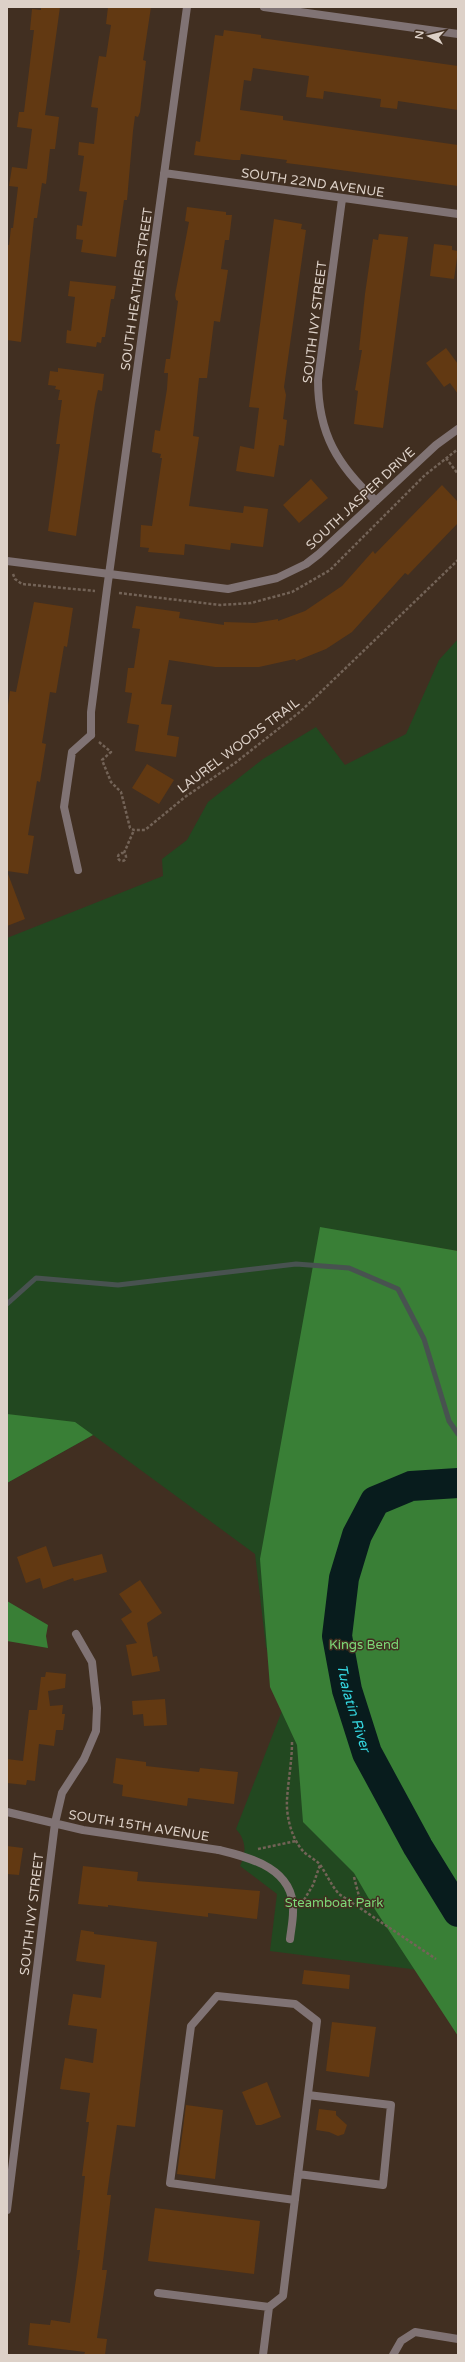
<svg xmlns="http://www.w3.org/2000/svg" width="465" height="2362" viewBox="0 0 465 2362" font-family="'Varela Round',sans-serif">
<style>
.green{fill:#224820}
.forest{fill:#397f36}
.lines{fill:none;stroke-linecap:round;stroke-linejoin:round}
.stream{stroke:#485250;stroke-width:5}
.river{stroke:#081c1d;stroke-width:30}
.building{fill:#623912}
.path{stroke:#736357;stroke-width:2.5;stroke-dasharray:3 2;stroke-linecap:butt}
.service{stroke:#807374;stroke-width:8}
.minor{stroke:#807374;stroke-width:8}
.labels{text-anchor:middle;stroke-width:3;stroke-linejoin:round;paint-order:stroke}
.street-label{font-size:13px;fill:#ddd1c8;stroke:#412f21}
.park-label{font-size:13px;fill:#7dd977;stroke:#412f21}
.water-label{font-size:14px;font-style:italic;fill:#35d8e2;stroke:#412f21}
</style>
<rect width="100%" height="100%" fill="#412f21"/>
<path class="green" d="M458 639V1251L320 1228 458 1975 270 1951 277 1894 240 1866C247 1853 246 1840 236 1829L285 1703 266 1647 255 1554 93 1435 7 1483V938L163 876 162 859 187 840 208 802 263 759 316 727 345 765 406 734 439 660Z"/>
<path class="forest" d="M320 1227 458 1251V2036L376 1911 354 1873 303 1822 297 1745 270 1687 260 1559Z
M7 1414 75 1422 93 1435 7 1483Z
M7 1601 48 1625 46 1636 48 1648 7 1641Z"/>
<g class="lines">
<path class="stream" d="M7 1304 36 1278 118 1285 296 1264 349 1268 398 1289 424 1339 449 1421 458 1434"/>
<path class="river" id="s1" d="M458 1483 411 1486 375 1501 357 1535 344 1578 337 1636 347 1690 367 1753 418 1847 458 1912"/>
</g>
<path class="building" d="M41 7H60L45 115 59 117 55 149H50L46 184 42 183 37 218H34L21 342 7 340V245H9L11 228H13L18 187 9 186 12 167 27 169 32 129 17 127 19 112H24L34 30H30L32 9 41 10Z
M108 7H151L143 60 146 61 140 112 138 117 135 116 133 131 127 200H124L116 257 81 252 83 240 76 239 77 225 82 226 87 192 79 191 84 156 78 155 79 142 94 144 98 108 91 107 99 56 106 57 111 25 106 24Z
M224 30 261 35V38L458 66V110L398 101 397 109 380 107 381 99 324 91 323 99 306 97 309 76 253 68 251 81 244 80 240 110 283 116V120L458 145V186L318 167 286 163 287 160 241 154 240 160H233L194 155 196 141 200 142 215 35 223 36Z
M187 207 226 212V215H232L229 240H225L221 269 228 270 220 322 214 321 207 378H199L193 436 199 437 189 506 243 513 244 506 268 509 263 547 231 543 230 550 185 544 184 555 148 552 149 548 140 547 141 525 152 526 162 458H160L161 454 152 452 155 430 160 431 167 389 168 373H164L166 359H170L176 316 178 301 176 300 175 295 189 222 185 221Z
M274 219 302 224 301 229 306 230 284 387 286 395 283 419 287 420 284 446 279 445 274 477 236 471 240 446 254 449 259 408 249 407Z
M379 234 408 237 383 428 354 424 358 391 355 390 362 350H359L365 294 373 239 378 240Z
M434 244 452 246V250L458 251 454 279 430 276Z
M70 281 116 286 114 299H111L105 337H102L101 343 97 342 96 347 66 343 67 330 71 331 75 297 68 296Z
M446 348 458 364V394L450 383 444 387 426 363Z
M58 368 104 374 102 391 98 390 95 404 76 536 48 531 60 444H56L62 400H58L60 390 55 389 56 386 48 385 50 371 58 372Z
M311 479 328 498 299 523 283 505Z
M442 485 458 502V523L408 575 405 573 352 632 326 649 296 661 295 659 259 667H215L169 660 161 704 172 705 167 735 179 737 176 757 135 751 139 725 127 723 132 693 125 692 128 668H134L140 629 132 628 136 606 180 612 179 618 224 625V622L255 623 278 619V621L305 611 342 586 373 551 375 554Z
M34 602 73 608 67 647 64 646 56 693 50 692 42 743 46 744 40 782 37 781 28 835 34 836 28 874 7 871V712L10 691 16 692Z
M147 764 174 780 159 804 132 788Z
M8 874 25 919 7 926V875Z
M46 1546 53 1567 102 1554 107 1572 74 1581 73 1578 43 1589 40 1578 26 1583 17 1557Z
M140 1580 162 1613 147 1623 153 1657 157 1656 160 1671 132 1676 126 1645 137 1643 121 1619 132 1612 119 1594Z
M46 1672 66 1674 65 1688 48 1691 50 1706 63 1705 62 1714H65L63 1730H56L54 1746 39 1744 35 1781 27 1780 26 1785 7 1783V1759L23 1761 29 1710H37L41 1677H45Z
M165 1699 167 1725 144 1726 143 1714 133 1715 132 1701Z
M116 1758 146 1762V1766L199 1772 200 1768 238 1772 234 1804 188 1798 187 1806 122 1796 123 1785 113 1783Z
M7 1846 23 1848 19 1875 7 1874Z
M83 1866 138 1872 137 1881 260 1891 257 1919 208 1913V1917L108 1905V1907L78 1904Z
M81 1930 94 1932V1934L157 1942 135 2127 117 2125 107 2195H111L102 2270H107L97 2338 107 2339 105 2355H84L85 2352 28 2345 30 2323 50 2325 51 2320 70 2323 80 2250H77L85 2176H82L89 2122H86L90 2093 60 2089 65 2058 93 2063 97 2029 68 2025 73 1994 101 1998 105 1965 76 1961Z
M304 1970 350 1975 349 1989 302 1984Z
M332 2022 376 2027 369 2077 326 2071Z
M267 2082 281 2117 261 2125H256L242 2092Z
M186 2105 223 2110 215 2179 177 2174Z
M319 2109 336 2111V2115L347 2125 344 2134 338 2136 329 2132 316 2130Z
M155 2208 260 2221 254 2274 148 2261Z"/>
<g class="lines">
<path class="path" d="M446 458 458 474
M13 574 15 579 22 584 95 591
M119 593 220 605 251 603 292 592 330 570 425 475 458 449
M99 742 111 752 102 760 111 782 121 792 130 828 134 830H145L185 797 235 763 301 711 458 560
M124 853 134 830
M118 857a4 4 0 1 1 8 0a4 4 0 1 1-8 0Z
M292 1742C292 1762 288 1781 287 1800 286 1817 292 1840 304 1852 309 1857 317 1860 321 1866 327 1875 331 1885 339 1894L436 1959
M258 1849 296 1841
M354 1877 360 1900 358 1906
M304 1900 313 1885 320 1865"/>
<path class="service" d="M78 870 64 807 72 752 91 735
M219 1850C252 1858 295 1869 293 1912 293 1921 291 1930 290 1939
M298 2174 383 2185 391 2105 308 2095
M158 2293 269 2307 263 2355
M269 2307 283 2296 317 2021 295 2004 217 1996 191 2026 170 2183 295 2200
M393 2355 401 2341 415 2332 458 2339"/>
<path class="minor" d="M264 7 458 34
M164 173 458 214
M342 199 318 380C318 434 338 466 376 501
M7 561 228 589 277 578 306 564 319 554 436 445 458 429
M91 735V712L107 589 187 7
M7 1812 83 1830 219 1850
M7 2210 55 1823 62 1793 84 1759 96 1731 97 1708 92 1662 76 1634"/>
</g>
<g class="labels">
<g class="street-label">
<text transform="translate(313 182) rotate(8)" y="5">SOUTH 22ND AVENUE</text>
<text transform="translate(136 289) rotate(-82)" y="5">SOUTH HEATHER STREET</text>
<text transform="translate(314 322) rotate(-83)" y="5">SOUTH IVY STREET</text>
<text transform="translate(360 498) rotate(-43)" y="5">SOUTH JASPER DRIVE</text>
<text transform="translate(238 745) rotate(-37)" y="5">LAUREL WOODS TRAIL</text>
<text transform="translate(139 1825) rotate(9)" y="5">SOUTH 15TH AVENUE</text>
<text transform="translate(31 1914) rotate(-83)" y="5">SOUTH IVY STREET</text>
</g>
<g class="park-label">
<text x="364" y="1649">Kings Bend</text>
<text x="334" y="1907">Steamboat Park</text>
</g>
<g class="water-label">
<text dy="5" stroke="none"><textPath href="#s1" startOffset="302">Tualatin River</textPath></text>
</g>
</g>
<rect width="465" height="2362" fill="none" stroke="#ddd1c8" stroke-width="16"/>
<g transform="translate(429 36) rotate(277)" stroke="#412f21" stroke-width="3" paint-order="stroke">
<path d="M0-3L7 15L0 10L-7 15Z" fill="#ddd1c8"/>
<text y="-6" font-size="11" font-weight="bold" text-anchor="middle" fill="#ddd1c8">N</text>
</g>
</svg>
